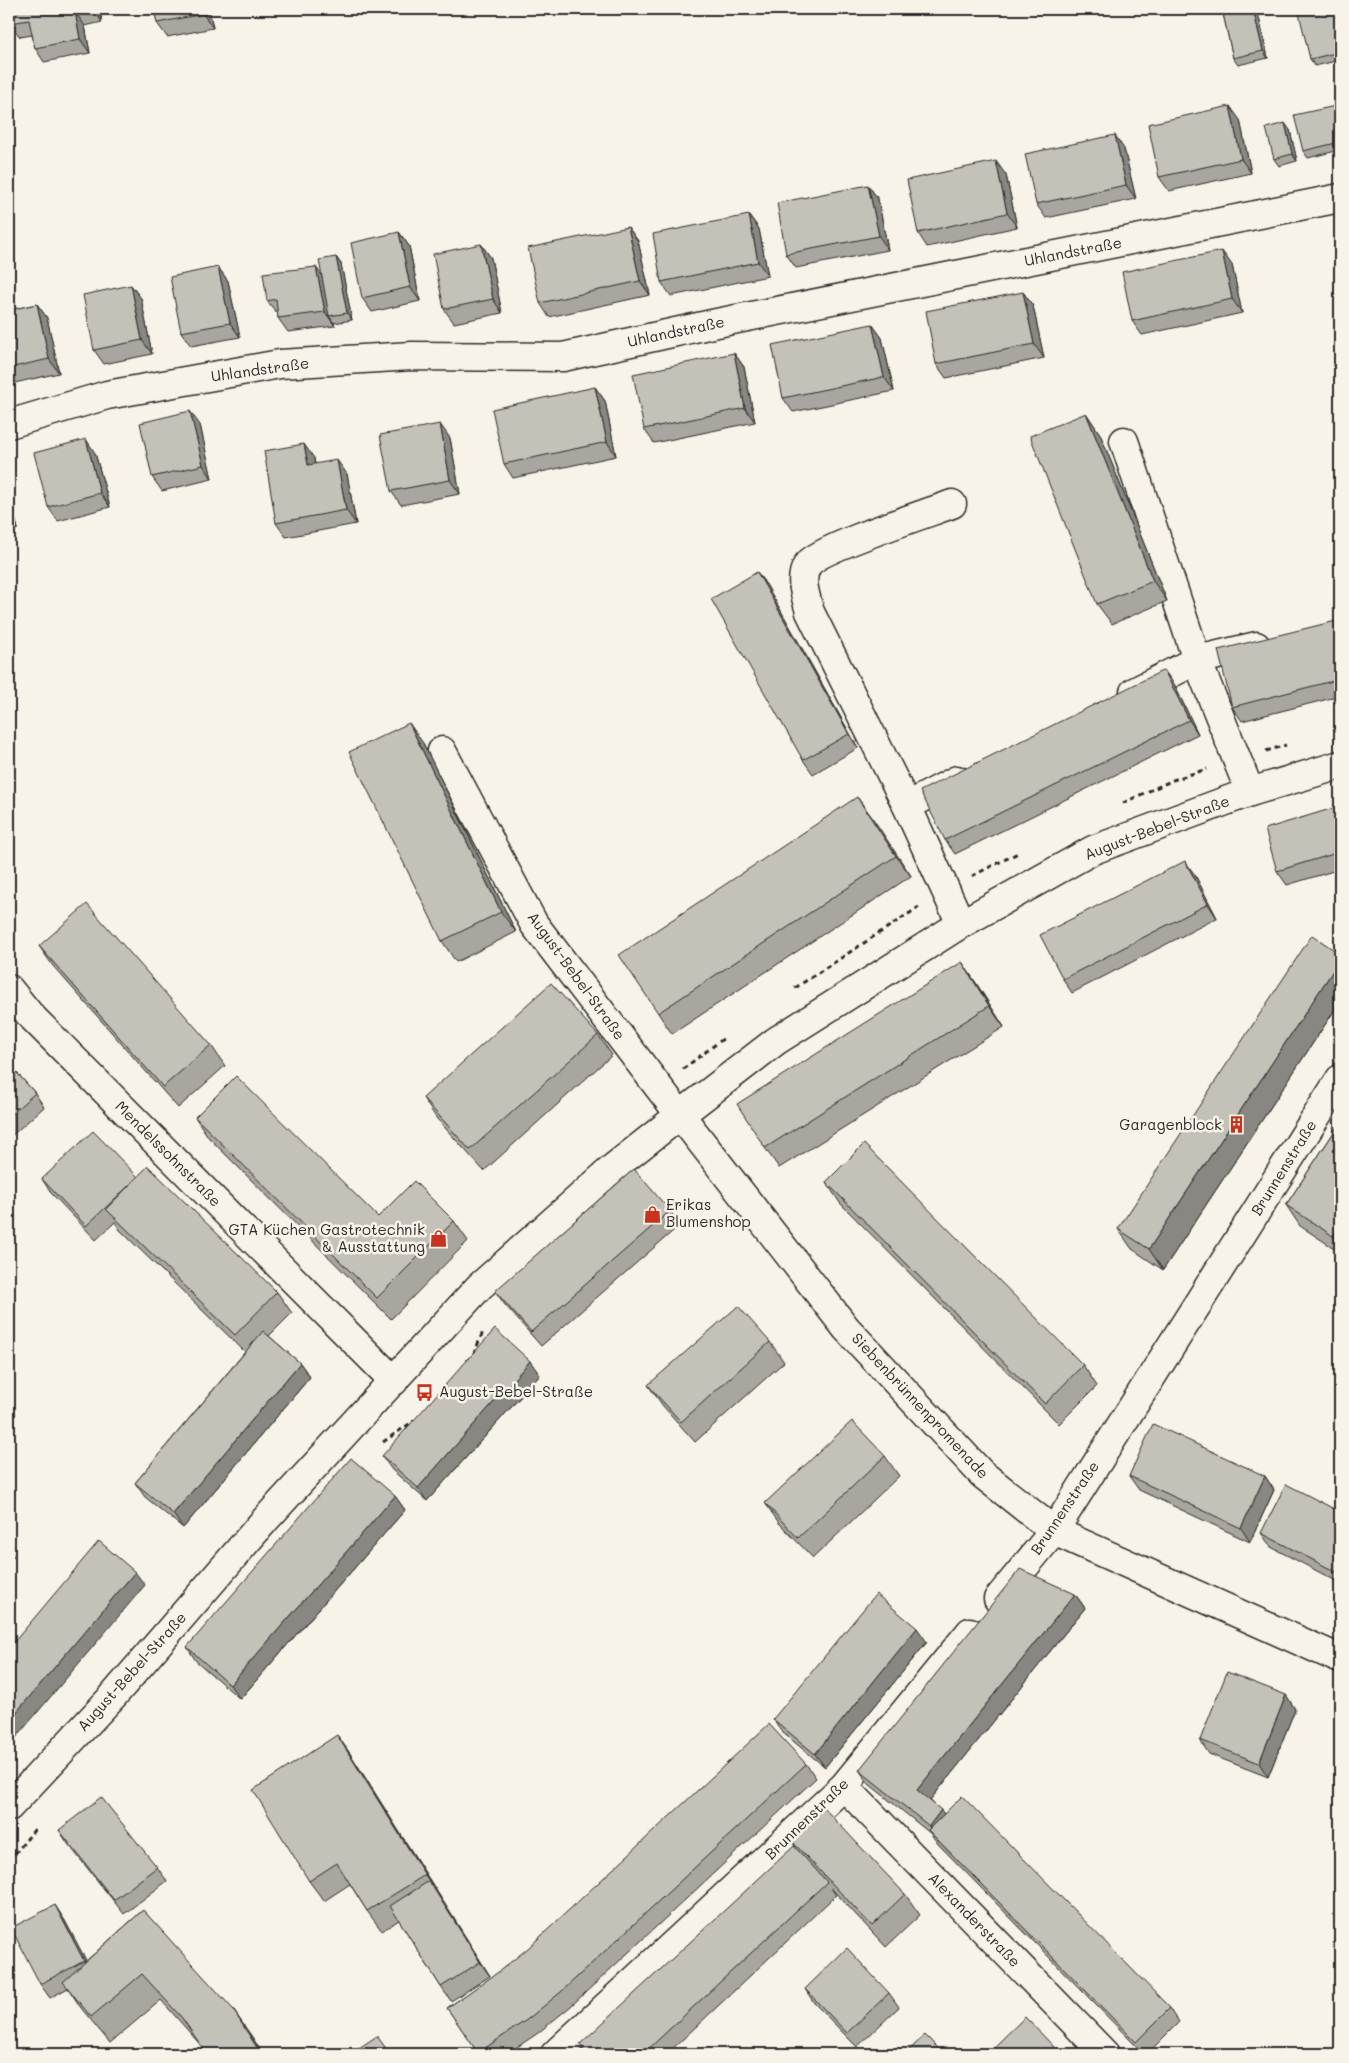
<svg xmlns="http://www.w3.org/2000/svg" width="1349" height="2063" viewBox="0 0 1349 2063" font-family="Mali,sans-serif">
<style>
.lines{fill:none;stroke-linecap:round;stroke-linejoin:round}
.minor-casing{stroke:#2b2b2b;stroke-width:31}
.major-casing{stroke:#2b2b2b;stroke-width:31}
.path{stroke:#2b2b2b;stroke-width:3;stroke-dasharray:5 4;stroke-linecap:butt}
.minor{stroke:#f7f3e8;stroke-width:28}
.major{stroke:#f7f3e8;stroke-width:28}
.wall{fill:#a9a69f;stroke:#2b2b2b}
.shaded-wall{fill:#898782;stroke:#2b2b2b}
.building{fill:#c4c1b9;stroke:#2b2b2b}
.labels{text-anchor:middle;stroke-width:5;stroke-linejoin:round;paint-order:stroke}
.street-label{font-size:15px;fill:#2b2b2b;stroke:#f7f3e8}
.poi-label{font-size:15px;fill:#2b2b2b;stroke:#f7f3e8;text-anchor:end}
</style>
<rect width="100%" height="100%" fill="#f7f3e8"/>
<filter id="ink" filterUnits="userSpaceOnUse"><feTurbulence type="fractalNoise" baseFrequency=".02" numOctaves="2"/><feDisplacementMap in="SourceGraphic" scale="10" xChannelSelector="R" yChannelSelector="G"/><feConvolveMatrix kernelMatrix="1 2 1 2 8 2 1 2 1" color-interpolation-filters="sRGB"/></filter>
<g filter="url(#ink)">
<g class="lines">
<defs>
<path id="minor" d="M9 424 107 395 280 364 412 356 563 357 712 324 1340 198
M1124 441 1197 660 1134 692
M952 504C928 513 820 548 808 564 798 579 806 596 810 612L907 806 961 924
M442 751 534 924 660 1089 846 1328 982 1474 1054 1531 1340 1659
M1250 792 1197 660 1256 646
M907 806 957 780
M9 989 30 1015 394 1381
M998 1599 1054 1531 1340 1079
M844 1786 1105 2054
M555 2054 844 1786 970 1632"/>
<path id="major" d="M9 1807 113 1696 265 1520 479 1287 613 1168 680 1115 776 1041 961 924 1093 850 1250 792 1340 765"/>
</defs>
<use href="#minor" class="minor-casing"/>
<use href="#major" class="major-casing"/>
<path class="path" d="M1266 751 1286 745
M1123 803 1173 780 1207 769
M972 876 1018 853
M795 988 919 907
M683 1069 724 1038
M467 1361 474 1353 483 1332
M383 1442 415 1420
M9 1861 35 1829
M9 2041 14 2054"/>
<use href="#minor" class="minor"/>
<use href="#major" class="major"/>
</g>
<path class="wall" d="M9 9H100L102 22 85 26 90 53 44 62 35 48 32 35 20 37 10 23Z
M140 9H209L213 28 167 37 157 23 155 10 142 12Z
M287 9H298L288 11Z
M1222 9H1257L1268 58 1238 65 1233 58Z
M1340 9V60L1315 66 1310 59Z
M1340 105V150L1308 158 1303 151Z
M1240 120 1251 173 1169 191 1159 177Z
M1290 130 1297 161 1279 166 1274 159Z
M1124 149 1136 199 1046 218 1036 204Z
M1006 175 1017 227 927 247 918 233Z
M868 185 878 199 888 250 796 268 786 254Z
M749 215 759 229 768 276 671 296 661 282Z
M628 227 638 241 650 295 549 317 540 303Z
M399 232 409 246 420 301 372 312 362 298Z
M481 244 491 258 502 313 454 323 444 309Z
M336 257 341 264 352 320 334 323 335 326 288 332 278 318V314L267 301 322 275Z
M1232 265 1242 313 1142 335 1132 321Z
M218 267 228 281 240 337 191 346 181 332Z
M1023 292 1033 306 1044 358 946 378 936 364Z
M141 298 152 354 104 364 94 350Z
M37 304 47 318 59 373 10 384 9 382V310Z
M872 324 882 338 894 391 793 412 783 398Z
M734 353 744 367 755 422 654 443 644 429Z
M595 387 605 401 616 456 513 478 504 464Z
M1086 413 1100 434 1167 601 1112 624 1097 604Z
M200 425 212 479 162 491 152 477Z
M450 438 460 494 401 505 391 491Z
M95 453 110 507 58 521 48 507Z
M314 458 315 464 347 474 356 524 286 537 276 523Z
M9 495 18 529 9 531Z
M757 572 767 586 858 748 813 774 803 760Z
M1340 620V696L1242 721 1232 707Z
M1174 684 1198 734 955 854 945 840Z
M423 743 516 932 456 962 442 941Z
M857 797 911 876 672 1034 658 1013Z
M1340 806V869L1287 885 1277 871Z
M1195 875 1217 918 1072 993 1063 979Z
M39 946 211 1045 225 1066 178 1108 53 966Z
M1340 954V1002L1163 1270 1132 1249 1118 1229Z
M962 962 976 983 1004 1027 779 1168 765 1148Z
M598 1035 612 1055 484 1171 437 1119 423 1098Z
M9 1064 35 1093 44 1107 9 1138Z
M195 1117 378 1217 454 1221 468 1241 391 1319 209 1138Z
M1340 1123V1252L1300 1226 1286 1205Z
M138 1177 277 1292 292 1313 269 1336 300 1363 310 1377 183 1528 145 1497 135 1483 245 1352 120 1230 115 1222 96 1240 51 1193 42 1179Z
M826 1182 1083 1365 1097 1386 1059 1424 840 1203Z
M670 1211 680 1225 541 1346 505 1305 495 1291Z
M770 1342 784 1362 695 1442 663 1406 648 1385Z
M540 1375 427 1501 392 1470 382 1456Z
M885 1456 899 1476 813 1558 779 1523 765 1503Z
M1129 1476H1265L1274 1490 1250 1542 1139 1490Z
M395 1496 405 1510 240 1699 196 1661 187 1647Z
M1340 1512V1583L1271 1547 1261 1533Z
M9 1547 14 1557 9 1560Z
M1075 1594 1085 1608 930 1800 944 1814 1170 2008 1179 2022 1147 2054H1144L938 1844 931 1834 869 1784 859 1770Z
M927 1642 825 1767 783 1733 773 1719Z
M1286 1695 1295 1709 1268 1777 1209 1754 1200 1740Z
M337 1735 351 1755 490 1976 451 2001 441 1987 399 1920 382 1931 367 1911 350 1884 324 1901 309 1881Z
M806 1764 816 1778 571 2006 538 2033 507 2054H479L447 2008Z
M59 1830 157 1867 167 1881 124 1914 68 1844Z
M790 1839 905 1894 920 1915 886 1947 831 1888 836 1895 667 2054H586L799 1852Z
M143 1910 250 2034 263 2054H207L198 2042 161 2000 110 2043 81 2008 68 1988 50 1998 40 1984 64 1919 86 1961Z
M805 1989 889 1993 899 2007 857 2047 814 2003Z"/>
<path class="shaded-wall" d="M93 9H100L102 22Z
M202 9H209L213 28 203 14Z
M1253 9H1257L1268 58 1263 51Z
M75 12 85 26 90 53 80 39Z
M1230 106 1240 120 1251 173 1241 159Z
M1285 123 1290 130 1297 161 1292 154Z
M1115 135 1124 149 1136 199 1126 185Z
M996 161 1006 175 1017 227 1007 213Z
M868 185 878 199 888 250 879 236Z
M749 215 759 229 768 276 758 262Z
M628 227 638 241 650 295 640 281Z
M399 232 409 246 420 301 410 287Z
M481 244 491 258 502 313 493 299Z
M1222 251 1232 265 1242 313 1232 299Z
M336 257 341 264 352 320 347 313Z
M218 267 228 281 240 337 230 323Z
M316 267 326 281 329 316 334 323 335 326 325 312Z
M131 285 141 298 152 354 142 340Z
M1023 292 1033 306 1044 358 1034 344Z
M37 304 47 318 59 373 49 359Z
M872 324 882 338 894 391 884 377Z
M734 353 744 367 755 422 745 408Z
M595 387 605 401 616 456 607 442Z
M190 411 200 425 212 479 203 465Z
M1086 413 1100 434 1167 601 1153 581Z
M440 424 450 438 460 494 450 480Z
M86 439 95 453 110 507 100 493Z
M304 444 314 458 317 479 308 465Z
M337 460 347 474 356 524 346 510Z
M9 495 18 529 9 515Z
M757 572 767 586 858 748 849 734Z
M1164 670 1174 684 1198 734 1189 720Z
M409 723 423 743 516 932 501 912Z
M857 797 872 817 911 876 896 856Z
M1185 861 1195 875 1217 918 1208 904Z
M1340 960V1002L1163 1270 1149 1249Z
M962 962 976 983 1004 1027 989 1006Z
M1340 1225V1247L1333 1236Z
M530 1361 540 1375 427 1501 418 1488Z
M300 1363 310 1377 183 1528 173 1514Z
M1265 1476 1274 1490 1250 1542 1241 1528Z
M395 1496 405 1510 240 1699 230 1685Z
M135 1572 145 1585 9 1746V1721Z
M1075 1594 1085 1608 927 1804 917 1790Z
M917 1628 927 1642 825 1767 815 1754Z
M1286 1695 1295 1709 1268 1777 1259 1763Z
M337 1735 351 1755 490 1976 480 1962Z
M941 1810 951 1823 938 1840 929 1826Z
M55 1905 64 1919 94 1975 84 1961Z
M232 2008 250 2034 263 2054H261Z"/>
<path class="building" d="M9 9H91L75 12 80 39 35 48 29 20 10 23 9 16Z
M154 9H202L203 14 157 23Z
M1222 9H1253L1263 51 1233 58Z
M1298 9H1340V52L1310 59Z
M1340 105V142L1303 151 1294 115Z
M1230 106 1241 159 1159 177 1148 124Z
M1285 123 1292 154 1274 159 1266 128Z
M1115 135 1126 185 1036 204 1025 154Z
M996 161 1007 213 918 233 907 180Z
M868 185 879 236 786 254 777 203Z
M749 215 758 262 661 282 653 234Z
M628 227 640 281 540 303 528 248Z
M399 232 410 287 362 298 351 243Z
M481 244 493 299 444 309 433 254Z
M1222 251 1232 299 1132 321 1122 272Z
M336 257 347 313 329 316 319 260Z
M218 267 230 323 181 332 170 277Z
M316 267 325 312 278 318 276 299 267 301 263 273Z
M131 285 142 340 94 350 83 295Z
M1023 292 1034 344 936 364 926 311Z
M37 304 49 359 9 368V310Z
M872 324 884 377 783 398 772 345Z
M734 353 745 408 644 429 633 374Z
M595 387 607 442 504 464 492 409Z
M190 411 203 465 152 477 140 423Z
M1086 413 1153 581 1097 604 1030 436Z
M440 424 450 480 391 491 380 435Z
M86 439 100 493 48 507 34 453Z
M304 444 308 465 337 460 346 510 276 523 264 451Z
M757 572 849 734 803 760 711 599Z
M1340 620V679L1232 707 1218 650Z
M1164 670 1189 720 945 840 920 791Z
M409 723 501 912 442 941 349 752Z
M857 797 896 856 658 1013 619 955Z
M1340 806V852L1277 871 1265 829Z
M1185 861 1208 904 1063 979 1040 935Z
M87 904 211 1045 163 1087 39 946Z
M1312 935 1340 954V960L1149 1249 1118 1229Z
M962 962 989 1006 765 1148 737 1104Z
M551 983 598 1035 470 1150 423 1098Z
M9 1064 35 1093 9 1116Z
M236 1076 378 1217 414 1181 454 1221 377 1298 195 1117Z
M1340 1123V1225L1333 1236 1286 1205Z
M93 1131 138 1177 86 1226 42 1179Z
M864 1144 1083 1365 1045 1404 826 1182Z
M148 1166 277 1292 235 1335 106 1209Z
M634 1169 670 1211 531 1332 495 1291Z
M738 1306 770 1342 681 1422 648 1385Z
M495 1329 530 1361 418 1488 382 1456Z
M263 1331 300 1363 173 1514 135 1483Z
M852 1421 885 1456 798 1538 765 1503Z
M1153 1424 1265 1476 1241 1528 1129 1476Z
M351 1458 395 1496 230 1685 187 1647Z
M1286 1484 1340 1512V1574L1261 1533Z
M99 1541 135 1572 9 1721V1648Z
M1020 1569 1075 1594 917 1790 941 1810 929 1826 859 1770Z
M876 1594 917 1628 815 1754 773 1719Z
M1227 1672 1286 1695 1259 1763 1200 1740Z
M769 1724 806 1764 561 1992 528 2019 478 2053 447 2008 497 1973 527 1949Z
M337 1735 425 1875 367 1911 337 1863 309 1881 253 1790Z
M962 1796 1170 2008 1136 2042 928 1830Z
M101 1797 157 1867 114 1900 59 1830Z
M823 1807 905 1894 872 1926 790 1839Z
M794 1846 827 1882 643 2054H586L580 2044Z
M429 1881 480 1962 441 1987 390 1906Z
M55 1905 84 1961 40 1984 11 1928Z
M143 1910 232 2008 261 2054H207L182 2018 142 1974 91 2017 63 1982Z
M847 1948 889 1993 847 2033 805 1989Z
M1025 2017 1061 2054H987Z
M925 2035 944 2054H905Z
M377 2036 390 2054H350Z"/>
</g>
<defs>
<symbol id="building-bare" viewBox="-9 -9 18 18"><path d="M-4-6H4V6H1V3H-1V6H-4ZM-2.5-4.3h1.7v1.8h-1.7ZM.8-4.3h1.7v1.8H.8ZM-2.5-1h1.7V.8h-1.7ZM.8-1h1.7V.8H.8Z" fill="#c8321e" stroke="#f7f3e8" stroke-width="2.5" paint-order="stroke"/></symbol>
<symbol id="shop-bare" viewBox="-9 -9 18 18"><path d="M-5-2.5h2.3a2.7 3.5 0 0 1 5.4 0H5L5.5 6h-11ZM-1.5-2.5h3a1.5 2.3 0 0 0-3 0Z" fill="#c8321e" stroke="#f7f3e8" stroke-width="2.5" paint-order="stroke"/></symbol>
<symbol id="bus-bare" viewBox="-9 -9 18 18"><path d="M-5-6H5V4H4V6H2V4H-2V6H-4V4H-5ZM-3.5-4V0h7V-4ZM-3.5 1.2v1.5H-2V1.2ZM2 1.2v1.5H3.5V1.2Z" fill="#c8321e" stroke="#f7f3e8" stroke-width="2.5" paint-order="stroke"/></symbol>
</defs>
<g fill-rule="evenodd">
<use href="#building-bare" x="1224" y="1112" width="25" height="25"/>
<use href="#shop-bare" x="640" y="1202" width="25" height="25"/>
<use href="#shop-bare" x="426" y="1226" width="25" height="25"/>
<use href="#bus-bare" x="412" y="1380" width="25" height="25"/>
</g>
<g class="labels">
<g class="street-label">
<text transform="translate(1073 252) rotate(-11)" y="5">Uhlandstraße</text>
<text transform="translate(676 332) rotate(-12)" y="5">Uhlandstraße</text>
<text transform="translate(260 370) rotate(-8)" y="5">Uhlandstraße</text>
<text transform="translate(1157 828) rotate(-21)" y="5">August-Bebel-Straße</text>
<text transform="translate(576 976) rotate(54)" y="5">August-Bebel-Straße</text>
<text transform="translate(168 1154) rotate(45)" y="5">Mendelssohnstraße</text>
<text transform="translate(1284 1168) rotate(-58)" y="5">Brunnenstraße</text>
<text transform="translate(920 1406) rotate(47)" y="5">Siebenbrünnenpromenade</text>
<text transform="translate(1065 1508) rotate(-56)" y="5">Brunnenstraße</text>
<text transform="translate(132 1672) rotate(-48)" y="5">August-Bebel-Straße</text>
<text transform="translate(807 1819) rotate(-44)" y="5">Brunnenstraße</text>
<text transform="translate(974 1920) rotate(46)" y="5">Alexanderstraße</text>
</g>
<g class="poi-label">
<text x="1222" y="1130">Garagenblock</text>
<text x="666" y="1210" text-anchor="start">Erikas<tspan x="666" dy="17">Blumenshop</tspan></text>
<text x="425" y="1235">GTA Küchen Gastrotechnik<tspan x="425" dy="17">&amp; Ausstattung</tspan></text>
<text x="439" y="1397" text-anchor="start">August-Bebel-Straße</text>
</g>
</g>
<rect width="1349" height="2063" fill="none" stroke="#f7f3e8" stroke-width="30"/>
<rect x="15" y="15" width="1319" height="2033" fill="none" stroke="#2b2b2b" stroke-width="2" filter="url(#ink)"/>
</svg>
